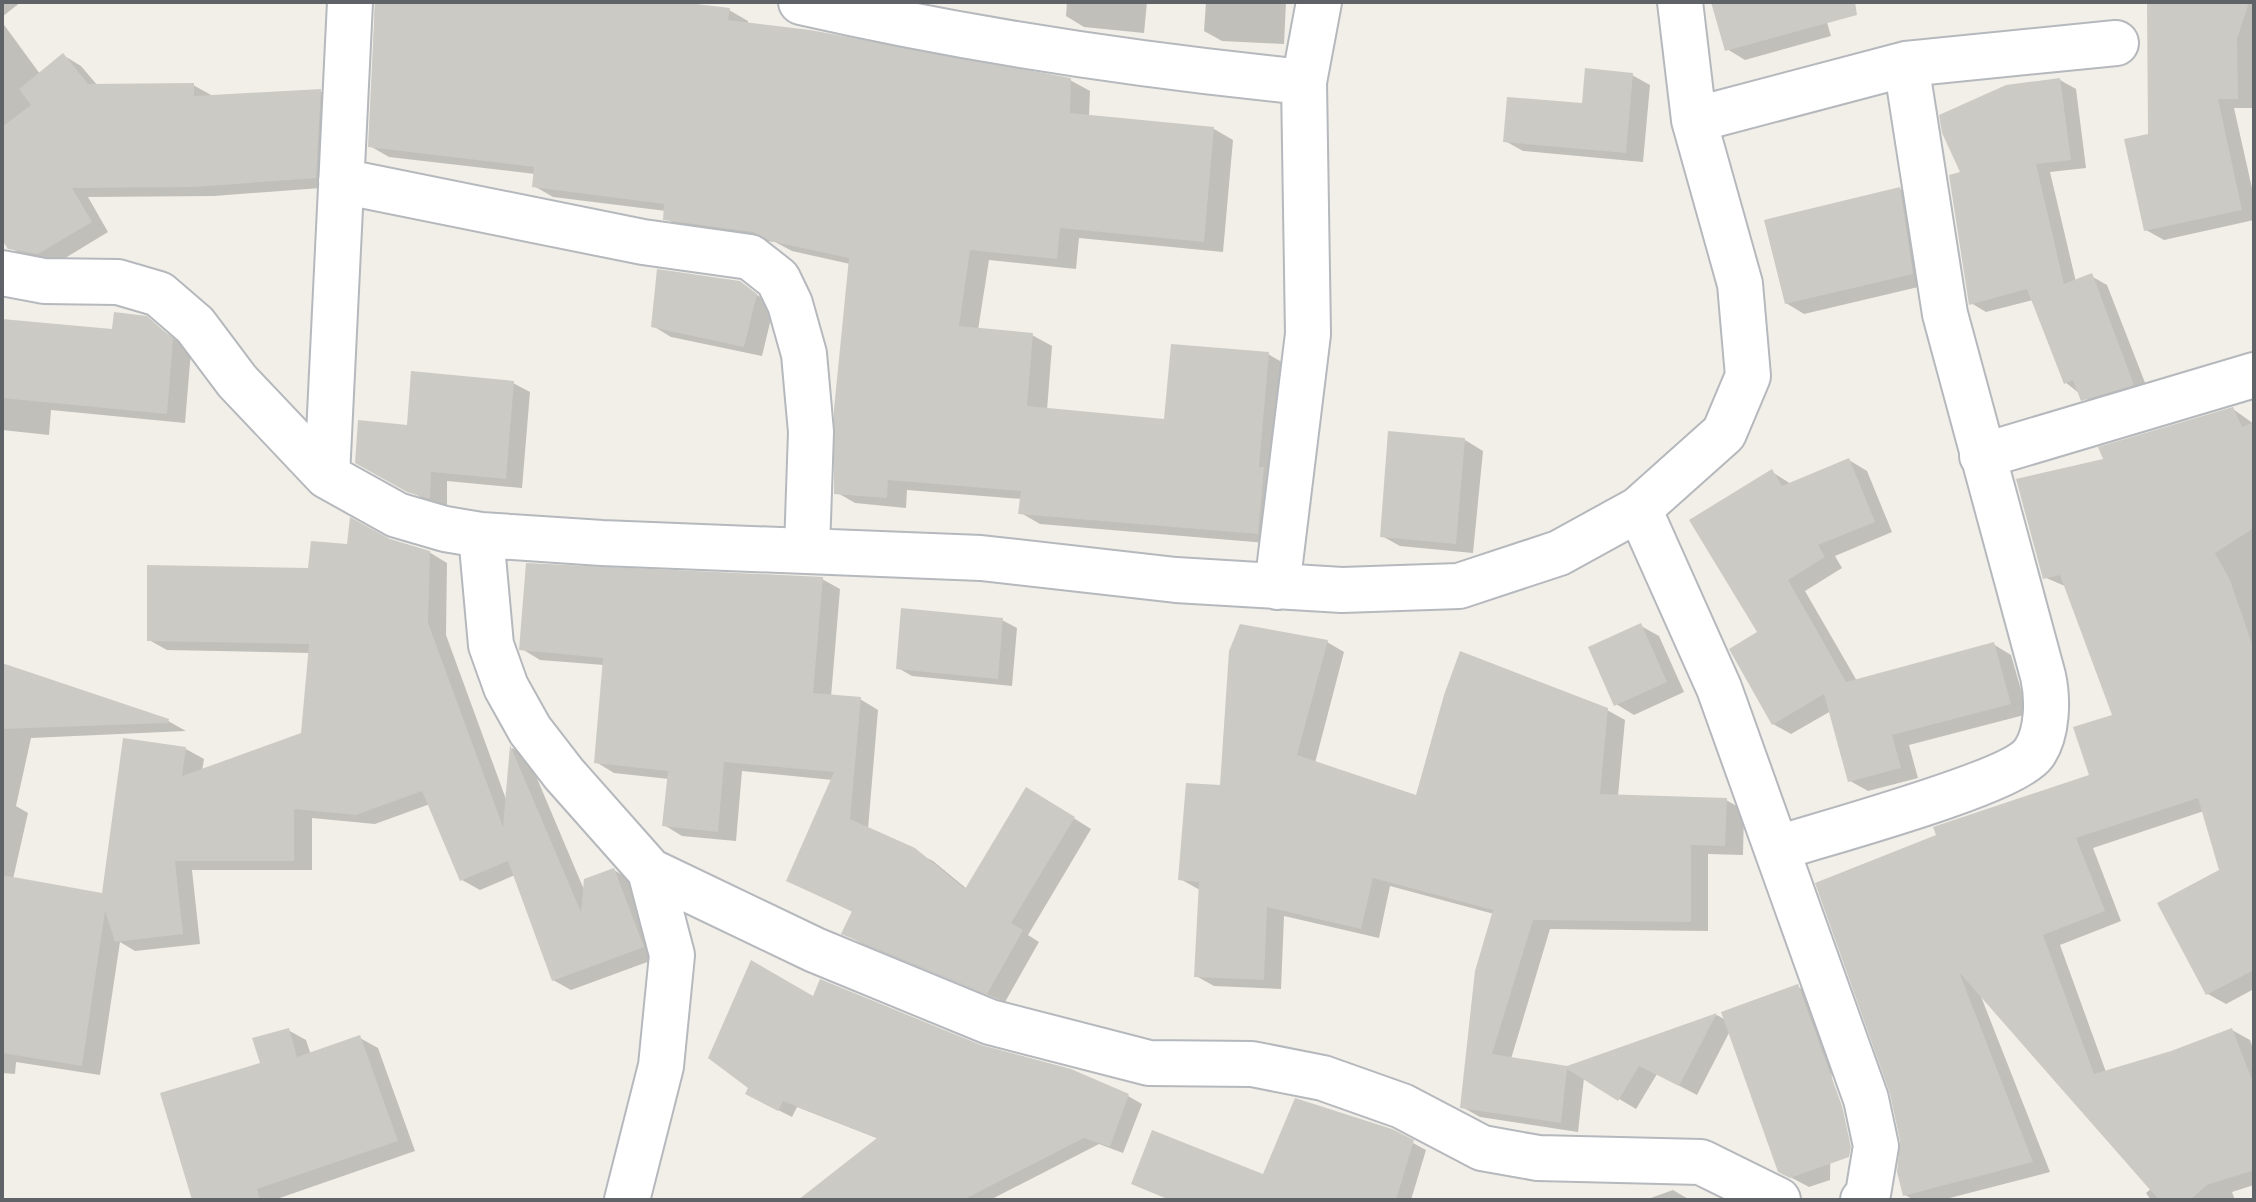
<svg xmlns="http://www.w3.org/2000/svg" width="2256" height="1202" viewBox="0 0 2256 1202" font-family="'Titillium Web',sans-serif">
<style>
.shadow{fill:#0003}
.building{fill:#cccac5}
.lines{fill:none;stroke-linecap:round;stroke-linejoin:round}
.minor-casing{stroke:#b5b8bc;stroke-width:48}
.minor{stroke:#fff;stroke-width:44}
</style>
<rect width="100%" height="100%" fill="#f1efe8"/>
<path class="shadow" d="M2 2H21L2 17Z
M375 2H663L729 10 748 21V24L1070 80 1090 91 1089 117 1214 129 1233 140 1223 252 1079 238 1076 269 989 260 978 330 1032 335 1052 346 1047 410 1166 421 1268 354 1287 365 1277 544 1040 524 1021 513 1022 499 907 490 906 508 855 503 836 492 850 264 792 251 775 242 684 229 665 218 666 211 553 197 534 186 535 174 389 157 370 146Z
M1067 2H1147L1144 33 1084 27 1066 16Z
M1206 2H1286L1284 44 1222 41 1204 31Z
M1713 2H1821L1831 36 1745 60 1727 49Z
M2149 2H2254V108H2234L2254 197V220L2164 240 2146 230 2150 135Z
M2 22 40 74 63 55 81 66 98 86 193 85 213 96 320 91 338 101 334 187 214 196 88 197 108 232 57 263 28 258 9 247 2 236Z
M1632 75 1650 85 1643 162 1523 151 1505 141 1583 106Z
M2060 80 2076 89 2086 168 2050 172 2076 282 2091 276 2107 285 2149 393 2098 408 2065 382 2033 300 1986 312 1971 303 1963 173Z
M1900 189 1917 199 1931 284 1804 314 1786 303Z
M739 283 774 306 762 356 671 337 653 326Z
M146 318 191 351 185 423 51 410 49 435 2 430V321L114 331Z
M513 383 530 392 522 488 447 481V507L426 500 357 462 408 428Z
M2233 409 2254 424V989L2226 1004 2208 994 2222 871 2204 811 2093 848 2121 921 2060 945 2106 1072 2172 1053 2232 1030 2250 1040 2254 1051V1185L2232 1192 2235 1200H2151L2146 1193 2152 1188 1980 994 2050 1172 1942 1200H1914L1905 1195 1902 1141 1892 1093 1818 884 2091 776 2115 716 2067 587 2044 577 2105 460Z
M1465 440 1483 451 1473 553 1400 546 1382 536Z
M1849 460 1867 471 1892 532 1835 556 1842 568 1805 591 1857 681 1993 644 2011 655 2028 714 1909 745 1918 778 1868 791 1850 781 1831 711 1791 734 1773 724 1760 633 1772 472 1791 484Z
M389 541 429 552 447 563 446 635 507 802 512 748 528 757 585 892 614 870 632 881 661 957 571 990 553 980 515 875 480 890 462 880 430 804 375 824 312 818V870H192L200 944 135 951 120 942 100 1075 16 1062 15 1074 2 1073V665L168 721 186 731 31 738 16 806 28 813 13 879 104 895 186 749 204 759 202 771 303 734 310 653 167 650 149 640 310 570 349 547Z
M822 579 840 589 831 697 860 699 878 710 868 829 933 861 967 889 1045 800 1091 829 1028 935 1039 942 1005 1002 861 943 844 933 853 912 788 881 833 780 742 771 736 841 682 836 664 825 669 779 614 773 596 762 604 665 540 660 522 649Z
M1002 620 1017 628 1012 686 912 676 898 668Z
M1641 626 1659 636 1684 692 1634 715 1616 704Z
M1327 642 1344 652 1315 763 1417 798 1607 710 1625 720 1618 796 1726 800 1744 810 1743 855 1708 854V931L1550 929 1511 1059 1568 1068 1717 1015 1727 1021 1798 987 1816 997 1832 1047 1830 1180 1809 1187 1779 1171 1730 1031 1697 1095 1657 1074 1636 1109 1584 1078 1578 1132 1480 1117 1462 1107 1494 914 1390 886 1379 938 1284 916 1281 989 1214 986 1196 976 1200 890 1180 879 1222 788Z
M814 998 1070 1071 1128 1096 1142 1104 1123 1153 1099 1144 990 1200H801L879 1139 797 1107 792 1117 760 1101Z
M288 1030 306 1040 311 1055 360 1038 378 1048 415 1151 274 1200H194L262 1064Z
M1391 1131 1426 1150 1411 1200H1255Z
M1673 1190 1690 1200H1645Z"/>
<path class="building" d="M375 2H680L730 8 728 20 810 30 1071 78 1070 113 1214 127 1204 242 1060 228 1057 259 970 250 959 326 1033 333 1027 406 1164 419 1171 344 1269 352 1259 467H1264L1258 534 1018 514 1021 491 888 480 887 498 834 494V409L849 258 770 241 753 232 663 220 664 204 532 187 534 167 368 147Z
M1711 2H1855L1857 15 1725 51Z
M2147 2H2249L2237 39 2238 99H2218L2242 210 2144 231 2124 139 2148 134Z
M63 53 88 84 194 83V96L321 89 316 178 194 187 72 188 92 222 38 254 8 249 2 240V127L31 105 19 89Z
M1585 68 1633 73 1626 153 1503 142 1507 97 1582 103Z
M2060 78 2071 160 2036 164 2064 284 2092 273 2134 385 2081 401 2073 380 2064 384 2027 289 1969 305 1949 175 1960 172 1942 133 1939 115 2006 85Z
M1900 187 1913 274 1785 304 1764 220Z
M657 269 740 281 757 294 744 347 651 327Z
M114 312 147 316 173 339 167 414 2 398V319L112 329Z
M411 371 514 381 506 479 431 472 430 499 407 492 355 463 358 420 407 425Z
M2233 407 2242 427 2254 422V528L2215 553 2230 580 2254 650V970L2206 995 2157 903 2219 870 2198 798 2076 838 2105 911 2043 935 2094 1074 2171 1051 2232 1028 2254 1085V1170L2207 1185 2190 1200H2159L1959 972 2033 1162 1903 1196 1897 1172 1900 1141 1890 1094 1815 883 1936 835 1933 827 2089 775 2073 727 2112 715 2060 575 2043 579 2016 479 2103 459 2098 447Z
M1388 431 1465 438 1456 544 1380 537Z
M1849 458 1875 522 1818 545 1825 557 1788 580 1846 682 1994 642 2011 704 1892 735 1901 768 1848 782 1824 694 1772 725 1729 649 1757 632 1689 520 1772 469 1782 486Z
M350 517 390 539 430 551 428 623 503 827 510 745 581 912 584 879 614 868 644 947 552 981 508 861 460 881 422 791 356 815 294 809V861H175L183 934 115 942 105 911 82 1066 2 1053V875L102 893 123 738 186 747 182 776 301 733 309 644 147 641V565L308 568 311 541 347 544Z
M526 563 823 577 813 693 861 697 850 819 915 848 965 889 1026 787 1075 817 1011 923 1023 930 987 994 841 934 852 911 786 881 834 772 724 762 718 832 662 826 668 771 594 763 603 658 519 650Z
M901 608 1003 618 998 679 896 669Z
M1641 623 1667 682 1614 706 1588 647Z
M1240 624 1328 640 1297 755 1416 795 1444 695 1460 651 1608 708 1600 794 1727 798 1725 846 1691 845V922L1533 920 1492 1054 1567 1066 1717 1013 1679 1086 1639 1066 1618 1101 1567 1069 1561 1123 1460 1108 1475 971 1493 910 1373 878 1361 929 1267 907 1264 980 1194 977 1199 882 1178 880 1186 783 1220 785 1229 651Z
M2 663 169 719 168 723 2 729Z
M751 960 813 996 820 979 981 1045 1071 1069 1129 1094 1110 1147 1084 1138 963 1200H798L877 1138 783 1101 778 1111 745 1094 748 1088 708 1058Z
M1798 984 1842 1106 1851 1147 1849 1157 1790 1178 1778 1172 1721 1012Z
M289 1028 297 1057 360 1035 398 1141 257 1189 260 1200H192L160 1093 260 1063 252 1038Z
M1295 1098 1392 1129 1414 1140 1396 1200H1170L1131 1184 1152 1130 1263 1174Z"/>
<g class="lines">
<defs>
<path id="minor" d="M801 2C967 40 1135 65 1304 82
M1694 120 1906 64 2116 43
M341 181 643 242 750 257 778 279 790 304 804 354 811 432 807 549
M2 273 44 281 118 282 159 294 195 325 237 381 327 476 397 515 445 529 481 535 602 543 981 558 1176 580 1342 590 1459 586 1559 553 1639 509 1724 433 1748 376 1740 284 1694 120 1680 2
M1982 456 2254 375
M327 476 350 2
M1639 509 1719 688 1866 1099 1876 1146 1868 1194 1863 1200
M481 535 491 645 506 687 530 730 564 774 650 871 672 955 661 1066 627 1200
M1277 587 1308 334 1304 82 1319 2
M1778 848C1822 834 2013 783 2034 753 2048 733 2048 698 2043 676L1945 314 1906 64
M650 871 815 950 990 1022 1149 1063 1252 1064 1323 1078 1402 1106 1482 1148 1538 1158 1701 1162 1778 1200"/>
</defs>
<use href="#minor" class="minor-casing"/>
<use href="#minor" class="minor"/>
</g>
<rect width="2256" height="1202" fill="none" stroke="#5f6368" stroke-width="8"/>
</svg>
